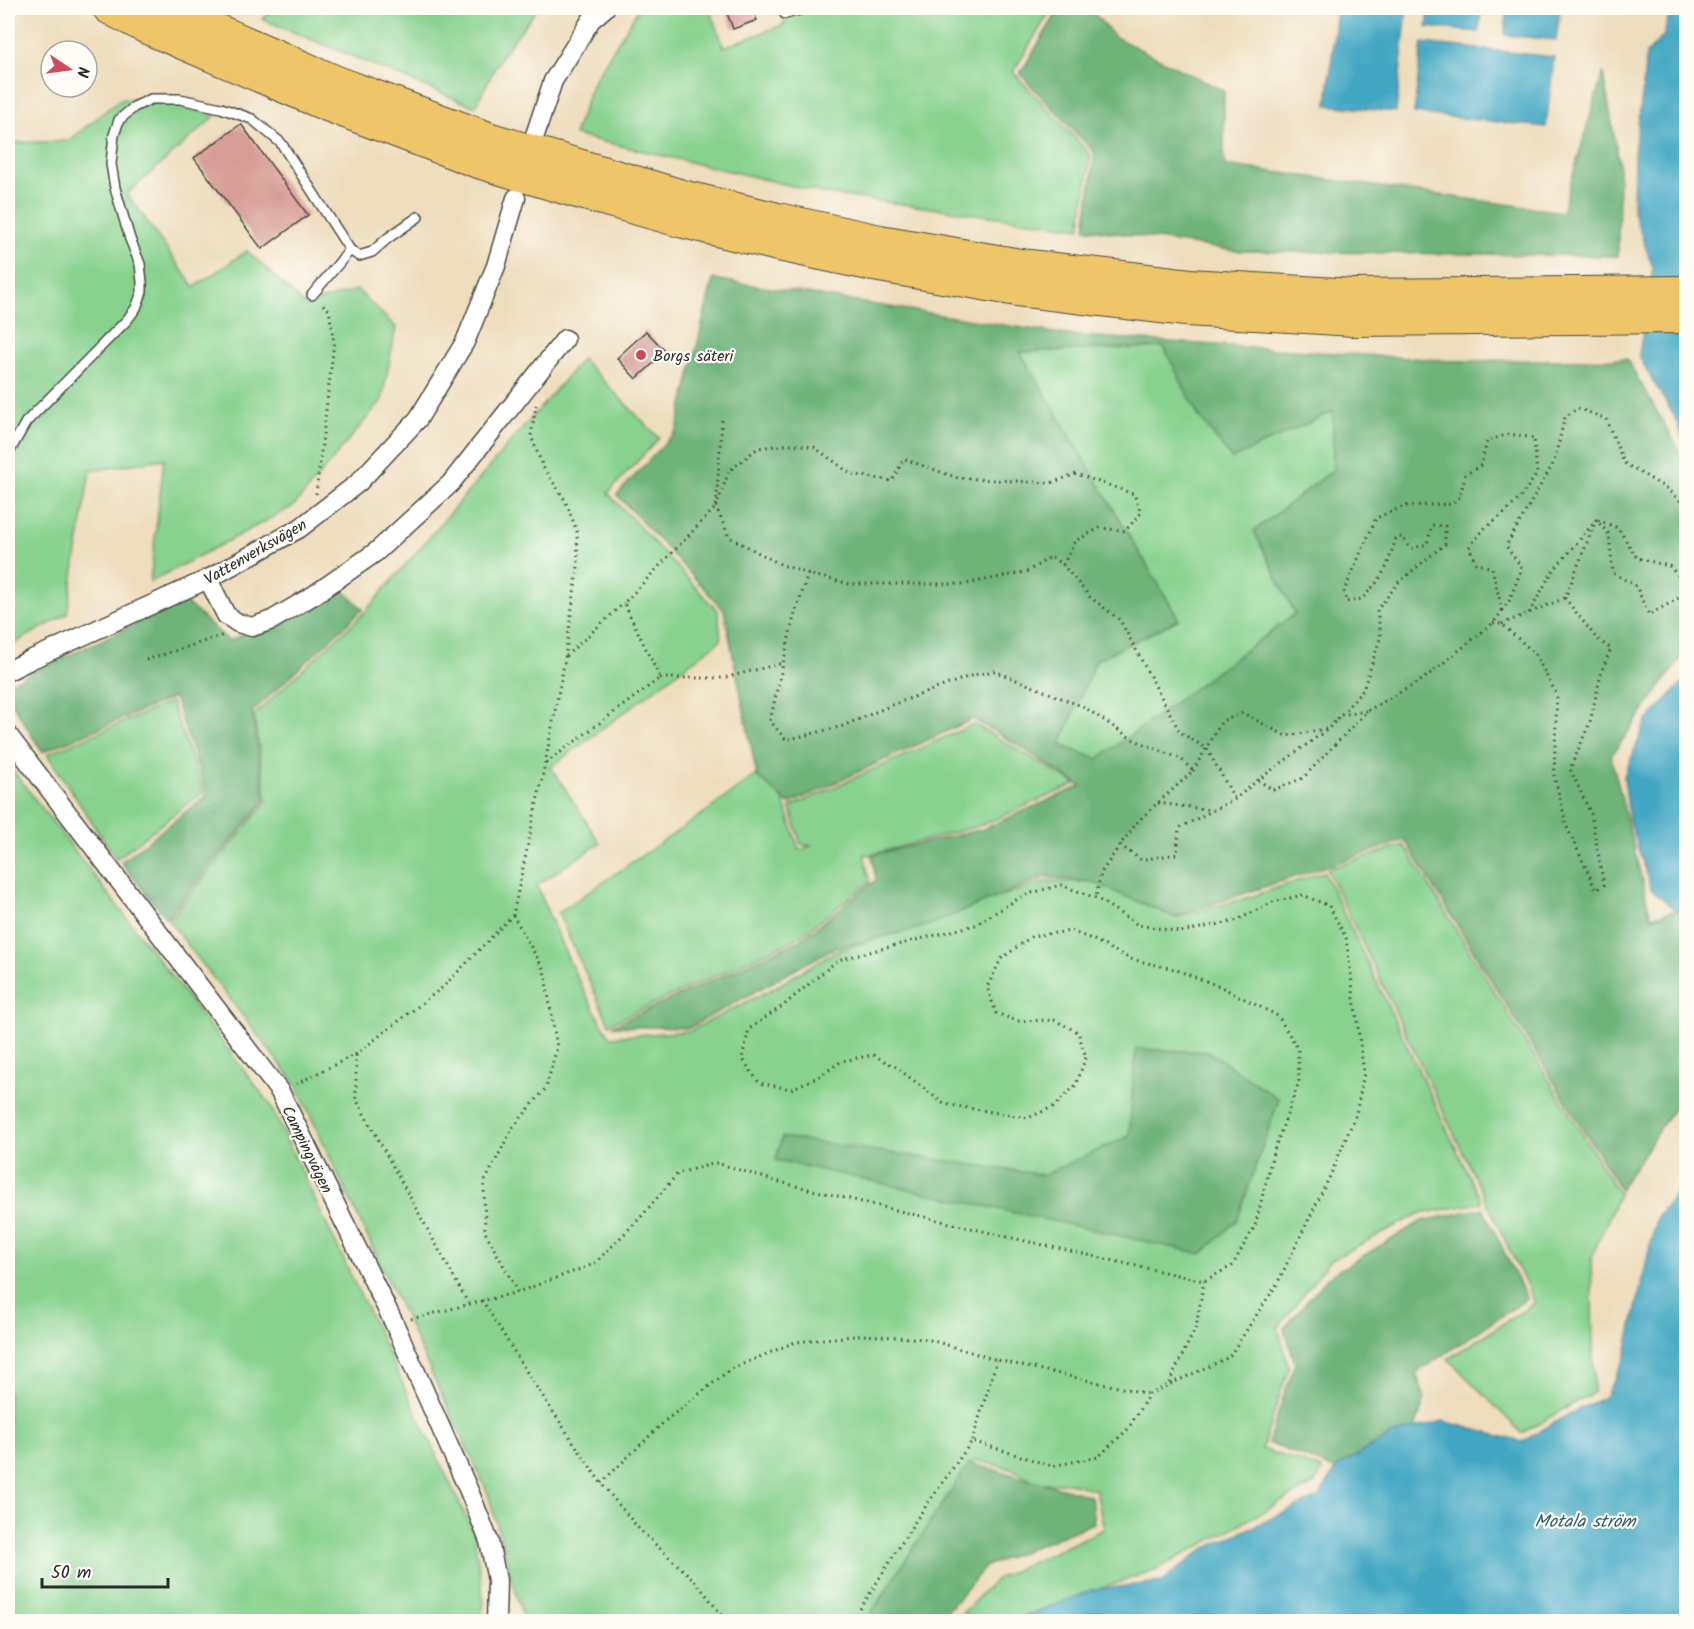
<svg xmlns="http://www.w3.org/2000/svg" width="1694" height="1629" viewBox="0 0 1694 1629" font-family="Kalam,sans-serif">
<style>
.green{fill:#88d28e;stroke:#5a7e5c;stroke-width:1.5}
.forest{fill:#6eb479;stroke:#4c7052;stroke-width:1.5;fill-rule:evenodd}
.water{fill:#43a7c3;stroke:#376977;stroke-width:1.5}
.building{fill:#d79c94}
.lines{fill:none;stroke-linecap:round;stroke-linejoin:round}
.service-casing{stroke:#484641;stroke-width:12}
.minor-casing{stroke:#484641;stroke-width:21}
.motorway-casing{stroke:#484641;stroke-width:34}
.path{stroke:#484641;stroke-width:3;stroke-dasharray:1.5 4.5;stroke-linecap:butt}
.service{stroke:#fff;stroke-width:9}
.minor{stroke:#fff;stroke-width:18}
.motorway{stroke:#eec569;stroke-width:32}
.poi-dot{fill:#d1495b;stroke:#fdfcf7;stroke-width:2}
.labels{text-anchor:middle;stroke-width:4.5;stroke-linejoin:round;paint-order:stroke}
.poi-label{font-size:16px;fill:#2b2b2b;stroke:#fdfcf7;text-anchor:start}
.street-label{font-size:16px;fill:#2b2b2b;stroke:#fdfcf7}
.water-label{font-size:18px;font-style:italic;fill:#355d68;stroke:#fdfcf7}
</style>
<rect width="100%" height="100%" fill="#fdfcf7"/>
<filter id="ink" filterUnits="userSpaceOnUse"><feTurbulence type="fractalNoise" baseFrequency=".0167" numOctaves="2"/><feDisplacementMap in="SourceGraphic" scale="12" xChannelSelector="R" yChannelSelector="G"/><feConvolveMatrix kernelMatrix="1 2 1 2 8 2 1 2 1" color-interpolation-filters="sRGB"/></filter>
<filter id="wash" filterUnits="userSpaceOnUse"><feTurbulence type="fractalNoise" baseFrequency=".008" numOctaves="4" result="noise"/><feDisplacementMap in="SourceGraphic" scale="24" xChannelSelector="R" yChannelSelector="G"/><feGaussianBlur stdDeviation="1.35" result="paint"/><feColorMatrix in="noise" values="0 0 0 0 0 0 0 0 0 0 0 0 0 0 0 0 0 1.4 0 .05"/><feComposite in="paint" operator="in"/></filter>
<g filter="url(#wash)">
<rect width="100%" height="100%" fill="#eeddbc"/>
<path class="green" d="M276 8H538L501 56 475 107 262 19Z
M639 8H709L724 47 785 24 779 8H1052L1013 72 1091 155 1080 228 827 194 574 135 593 82Z
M120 99 186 103 215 116 127 194 194 287 247 251 305 305 357 290 396 327 382 400 294 506 150 582 164 459 90 471 67 614 8 647V143L69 141Z
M1164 347 1198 415 1302 425 1334 411 1333 470 1254 531 1295 614 1098 760 1060 745 1096 660 1178 620 1020 352Z
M582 359 659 438 608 493 718 611 721 640 551 767 600 843 537 885C557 937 581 990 610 1037L690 1031 774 988 832 953 1046 881 1094 882 1176 918 1253 896 1324 872 1482 1203 1418 1214 1329 1261 1278 1328 1289 1367 1262 1449 1322 1469 1316 1483 1157 1569 1008 1621H955L996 1579 1104 1529 1096 1490 1069 1483H1038L1012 1469 975 1460 867 1621H524L488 1493 295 1083 169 921 267 801 254 715 366 611Z
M171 702 203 792 116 859 47 754Z
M974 724 1076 784 982 825 869 855 864 854 870 882 796 939 609 1024 558 913 707 811 772 763 799 850 811 846 801 844 790 807Z
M8 764 269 1103 474 1534 484 1603 480 1621H8Z
M1404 845 1619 1194 1591 1258 1594 1392 1522 1433 1448 1359 1535 1303 1327 869Z"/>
<path class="forest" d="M1060 8H1089L1115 37 1224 91V165L1562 212 1603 73 1619 164 1618 256 1236 251 1085 228 1095 153 1020 74Z
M713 279 1067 335 1453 361 1627 359 1686 463V655L1678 662 1611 756 1651 917 1686 908V1089L1620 1189 1405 840 1174 917 1092 882 1045 877 924 927 832 949 689 1028 612 1026 799 941 876 880 872 855 983 829 1081 786 1021 747 973 719 789 804 757 776 724 610 617 495 677 430ZM1164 347 1198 415 1232 459 1333 411V470L1254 531 1295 614 1098 759 1060 745 1096 660 1179 619 1020 352Z
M341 588 363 609 252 712 265 800 167 919 121 862 207 795 174 697 42 752 8 696V684L184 601 229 641Z
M1136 1049 1209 1052 1279 1099 1237 1220 1202 1254 776 1160 782 1137 1044 1175 1129 1136Z
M1483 1208 1527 1299 1416 1373 1425 1398 1392 1500 1320 1463 1268 1443 1295 1363 1284 1328 1329 1276 1422 1221Z
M969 1463 1091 1496 1094 1523 986 1566 939 1621H866Z"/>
<path class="water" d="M1337 8H1407L1396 112 1327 105Z
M1429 8H1481L1479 32 1427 27Z
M1507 8H1560L1556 40 1505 35Z
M1671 8H1686V447L1675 417 1647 371 1639 355 1653 268 1633 211 1634 153 1642 95 1646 54 1664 35Z
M1422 43 1554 57 1546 127 1414 113Z
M1686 679V907L1677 911 1651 889 1629 819 1624 776 1646 722Z
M1686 1181V1621H1015L1091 1590 1161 1582 1204 1549 1319 1497 1338 1466 1392 1435 1443 1421 1522 1442 1569 1414 1605 1397 1625 1358 1656 1219Z"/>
<g id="blocks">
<path class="building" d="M725 8H752L757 20 733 29Z
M241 124 308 215 262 249 194 158Z
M646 331 666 352 636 379 617 358Z"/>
</g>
</g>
<g filter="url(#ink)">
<use href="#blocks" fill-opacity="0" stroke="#484641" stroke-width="1.5"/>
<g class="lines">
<defs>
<path id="service" d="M785 14 807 8
M312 295 350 250
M8 454 26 422 127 320 136 308 142 292V282L140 264 130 239 115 188 111 164 114 135 119 120 134 107 151 99H180L221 108 252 119 281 143 350 250 359 256 372 252 388 238 418 217"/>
<path id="minor" d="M535 135 553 81 591 20 605 8
M208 579 226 615 238 623 252 627 272 620 314 595 376 552 450 484 565 339
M8 671 30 660 208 579 300 528 358 483 418 419 465 342 496 266 516 198
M8 735 280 1092 394 1323 469 1491 489 1541 497 1580 496 1622"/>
<path id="motorway" d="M109 8 145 27 327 105 478 162 574 191 680 221 774 244 874 265 1017 290 1186 310 1354 320 1686 317
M166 8 339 83 491 139 686 197 778 219 880 241 1021 265 1190 285 1353 295 1686 292"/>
</defs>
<use href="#service" class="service-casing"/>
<use href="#minor" class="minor-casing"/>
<use href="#motorway" class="motorway-casing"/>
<path class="path" d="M316 494 334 343 329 310 320 302
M1598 520 1618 528 1637 558 1669 566 1686 584
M1063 565 1075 541 1100 528 1125 531 1141 513 1134 494 1076 474 1051 483 958 478 904 459 892 481 851 474 814 447 792 444 758 448 729 471 716 507 729 537 780 564 808 574 850 584H965L1026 572 1051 557 1063 565 1090 597 1120 620 1180 732 1207 749 1235 799
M808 574 793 620 770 721 786 740 843 726 892 705 973 675 994 671 1084 707 1132 739 1181 759 1193 771 1139 820 1120 845 1101 873 1096 897
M1529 613 1552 572 1593 524
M1493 623 1502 624 1535 654 1557 695 1554 775 1567 827 1596 890 1604 885 1591 814 1570 769 1590 722 1602 670 1611 649 1596 638 1565 598 1596 520 1609 534 1613 573 1636 586 1649 615 1686 594
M1502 624 1565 598
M566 656 624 603
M146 660 224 635
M660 678H723L783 663
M1341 715 1367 711
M546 763 660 678 624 603 716 507 722 418
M1193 771 1222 721 1243 713 1286 736 1326 729
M1258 780 1273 790 1303 778 1367 711 1422 680 1493 623 1503 610
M1158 803 1212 810
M1120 845 1141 860 1177 854 1179 828 1235 799 1258 780 1328 729 1363 690 1381 636 1377 610 1399 582 1445 544V526L1432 525 1427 544 1411 549 1402 537 1396 538 1387 566 1378 581 1362 599 1346 602 1344 591 1376 518 1404 506 1451 504 1460 497 1465 475 1481 465 1487 441 1509 434 1534 438 1537 474 1519 499 1506 512 1485 528 1469 547 1476 563 1492 568 1502 610 1509 601 1522 568 1506 546 1554 462 1565 417 1578 408 1606 419 1624 463 1666 488 1686 506
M356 1055V1099L468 1303
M296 1084 356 1054 443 987 513 915
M518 1292 485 1232 484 1183 512 1129 546 1088 557 1047 544 970 513 915 545 764 565 658 578 566 577 531 565 500 543 467 531 436 536 405
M482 1300 533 1382 601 1483 639 1529 696 1582 727 1622
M411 1319 518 1292 594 1264 641 1217 678 1173 717 1163 775 1181 1012 1238 1204 1281 1232 1266 1255 1226 1273 1153 1299 1082 1298 1049 1278 1016 1221 987 1174 969 1130 959 1094 940 1071 931 1032 936 1001 959 987 987 996 1013 1017 1021 1054 1020 1078 1032 1086 1057 1076 1085 1055 1106 1028 1118 944 1104 896 1067 873 1055 842 1061 818 1077 791 1089 759 1083 742 1058 749 1029 784 1005 838 960 975 925 1024 895 1061 885 1096 898 1138 925 1181 932 1235 921 1273 902 1303 895 1329 906 1346 938 1364 1073 1356 1114 1331 1174 1277 1284 1229 1357 1149 1394 1128 1429 1098 1457 1052 1466 972 1441 916 1520 852 1622
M1169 1383 1196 1327 1204 1281
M972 1441 997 1360
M601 1483 665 1421 731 1369 795 1342 863 1335 927 1339 997 1360 1149 1394"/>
<use href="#service" class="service"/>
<use href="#minor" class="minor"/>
<use href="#motorway" class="motorway"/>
</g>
</g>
<circle class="poi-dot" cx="641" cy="355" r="6"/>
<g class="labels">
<g class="poi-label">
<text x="653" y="361">Borgs säteri</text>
</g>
<g class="street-label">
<text transform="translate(255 551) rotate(-30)" y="6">Vattenverksvägen</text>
<text transform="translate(308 1149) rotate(64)" y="6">Campingvägen</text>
</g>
<g class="water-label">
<text x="1585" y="1527">Motala ström</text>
</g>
</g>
<rect width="1694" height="1629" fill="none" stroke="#fdfcf7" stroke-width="30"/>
<g transform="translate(69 69) rotate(103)"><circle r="28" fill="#fdfcf7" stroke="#a9a8a5" stroke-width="1.5"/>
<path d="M0-4.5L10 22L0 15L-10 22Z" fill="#d1495b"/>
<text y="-9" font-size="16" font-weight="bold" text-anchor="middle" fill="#2b2b2b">N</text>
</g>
<path d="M42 1578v9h126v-9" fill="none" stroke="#2b2b2b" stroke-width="3"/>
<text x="51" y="1578" font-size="18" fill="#2b2b2b" stroke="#fdfcf7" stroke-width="4.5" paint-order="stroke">50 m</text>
</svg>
